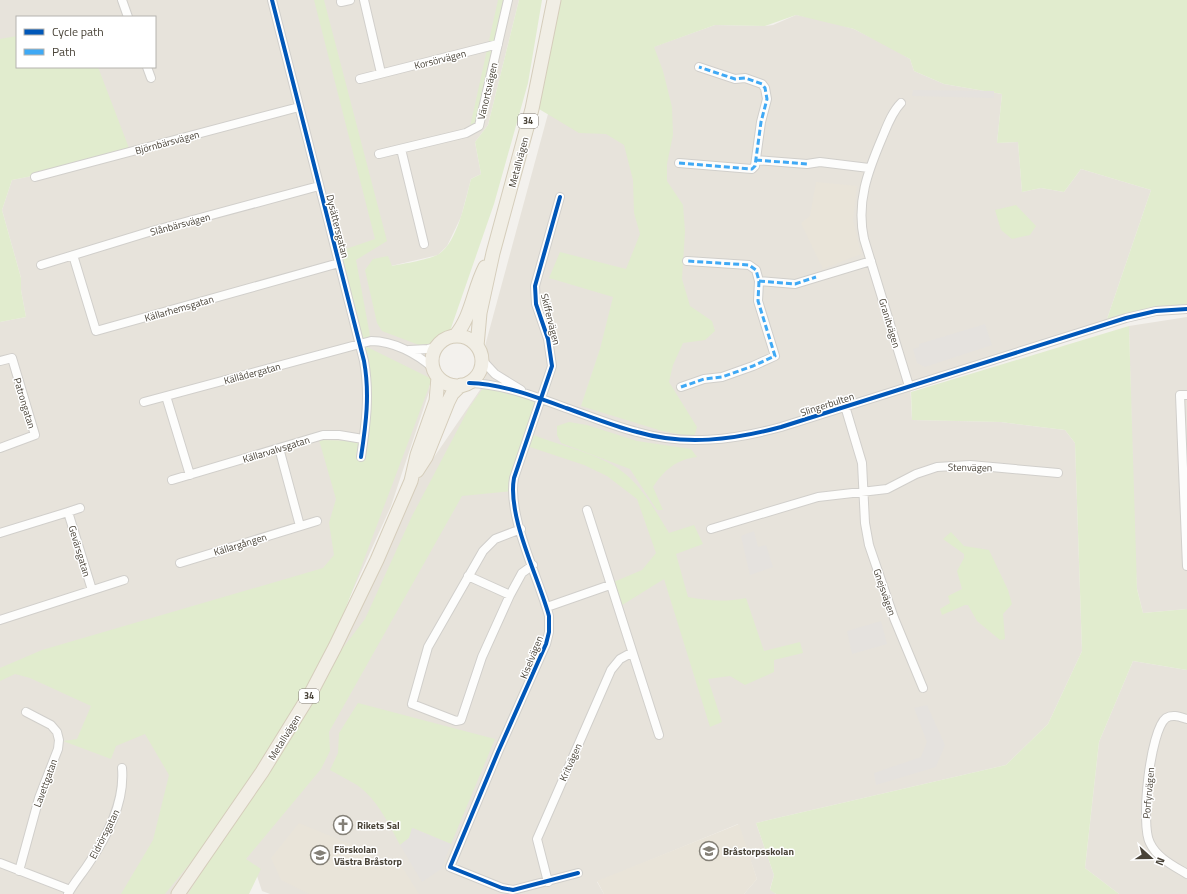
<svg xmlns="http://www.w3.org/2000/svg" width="1187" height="894" viewBox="0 0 1187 894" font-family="'Titillium Web',sans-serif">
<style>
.residential{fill:#e7e3db}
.education{fill:#e9e4d9}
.green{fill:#e1ecce}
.parking{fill:#e5e2de}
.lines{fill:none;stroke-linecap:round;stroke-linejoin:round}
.street-casing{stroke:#d1cfcb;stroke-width:10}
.primary-casing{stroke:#d5cdbb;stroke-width:15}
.street{stroke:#fdfdfc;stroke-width:8}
.primary{stroke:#f1eee5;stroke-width:13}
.quiet{stroke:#3fa9f5;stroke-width:3;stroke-dasharray:6 3;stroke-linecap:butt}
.cycleway-casing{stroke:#fff;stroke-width:6}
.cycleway{stroke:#0057b8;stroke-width:4}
.labels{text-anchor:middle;stroke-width:3;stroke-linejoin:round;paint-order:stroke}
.shield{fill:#fff;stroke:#807b74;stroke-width:1}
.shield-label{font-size:9px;font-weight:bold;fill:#494338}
.street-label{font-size:10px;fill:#494338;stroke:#fff}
.poi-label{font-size:10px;font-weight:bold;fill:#494338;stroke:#fff;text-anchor:start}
</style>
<rect width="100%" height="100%" fill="#f3f1ed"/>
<path class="residential" d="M0 0H519L488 125 475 142 481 174 471 179 461 217 447 246 438 255 391 266 419 345 438 343 429 370V392L391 506 328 645 266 771 400 507 484 384 487 366 485 346 564 55 653 47 715 25 765 26 773 25 796 15 823 20 854 29 892 48 910 59 914 71 944 84 1002 94 997 143 1018 142 1022 192 1041 188 1064 192 1081 169 1151 190 1106 322 910 383 912 420 1001 422 1065 430 1075 443 1082 651 1048 724 1006 765 756 823 774 875 770 889 776 894H744L757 879 738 824 597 882 604 894H270L262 891 253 864 232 894H0V322L26 317 21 290V278L2 210 12 180 131 156 94 67H155V17H17V67L0 162Z
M1187 317V609L1143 613 1137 589 1135 556 1129 326Z
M1133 661 1187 670V894H1119L1085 868 1099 742Z"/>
<path class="education" d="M816 182 857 186 853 220 861 254 823 269 801 223 810 216Z
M299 823 369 852 364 860V864L386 867 399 862 419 894H309L281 880 271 858Z
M739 824 757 879 744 894H604L597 881Z"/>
<path class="green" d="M314 0H324L387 241 356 260 371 341 359 343 432 379 319 679 365 619 412 516 469 408 483 388 542 399 531 434C557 445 585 450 609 463 638 478 653 507 669 533L694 525 703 544 676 554 688 597C708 601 726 602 746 598L764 651 800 642 803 653 774 660V672L745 685 730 676 708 679 722 722 710 727 664 579 619 607 609 581H616L642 570 656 553 637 499 607 476 584 465 527 446 512 491 462 496 329 732 330 751 321 769 246 859 261 869 249 894H188L263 774 165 894H121L153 840 169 775 145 734 116 746 111 759 63 741 77 739 91 706 30 678 15 674 0 681V668L42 650 323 568 334 555 329 523 336 499 319 440 362 441 369 403 337 252 375 239Z
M498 0H512L483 128 468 136Z
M519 0H542L528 83 494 204 450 331 438 343 419 345 382 331 377 323 365 270 373 259 388 256 392 266C402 264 432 259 439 254 458 241 465 201 471 179L481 174 475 142 488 125Z
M560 0H1187V304L1106 322 1151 190 1081 169 1064 192 1041 188 1022 192 1018 142 997 143 1002 94 944 84 914 71 910 59 854 29 796 15 765 26 715 25 654 47 663 71 672 107 673 135 667 164V181L683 205 685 231 682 279 690 306 712 321 715 331 705 340 683 343 673 365 669 382 697 427 694 437 662 431 581 406 600 349 613 297 549 278 560 252 626 269 640 234 634 213 633 180 624 145 606 134 579 133 539 109Z
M17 36V67H98L132 156 12 180 2 210 21 278V290L26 317 0 322V39Z
M1016 205 1036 226 1030 235 1012 239 1001 230 995 210Z
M1129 326 1137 589 1143 613 1187 609V670L1133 661 1099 742 1085 868 1119 894H776L770 890 774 875 756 823 1006 765 1048 724 1082 651 1075 443 1065 430 1001 422 912 420 911 392Z
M569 422 587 425 637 441 691 449 697 457C677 459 664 470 653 487L663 510H657L630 469 561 443 557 435V426Z
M951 532 964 546 989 550 1008 590 1012 604 1003 614 1005 639 1000 640 977 621 968 605H965L942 615 940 609 950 603 948 596 962 589 957 571 964 558V554L943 539Z
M358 703 495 739 451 844 413 828 409 838 400 845C389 824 377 799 357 785 348 780 339 775 330 770L338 753 339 733Z"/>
<path class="parking" d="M913 90 994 91V98L912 96Z
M985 324 992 345 925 367 917 363 913 349 919 347V344Z
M754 531 758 547 766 545 773 567 750 575 741 536Z
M881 621 887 644 852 654 847 631Z
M927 705 945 745 936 767 876 785 874 773 921 757 927 742 914 708Z
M412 828 451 844 441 869 422 882 400 845 409 838Z"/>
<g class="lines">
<defs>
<path id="street" d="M122 0 128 17
M272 0 364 361C370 394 366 424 361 457
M364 0 381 73
M341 2 350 0
M147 67 151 78
M360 79 498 44
M901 103C892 112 887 126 882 138 868 171 856 202 864 239L909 386
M401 149 424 244
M379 154 466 133 479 126 508 0
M756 160 807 164 820 162 869 168
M679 163 752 169 755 166 761 122 767 99 765 88 762 84 745 78 735 79 699 67
M35 177 299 107
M560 197 535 286 536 304 548 339 552 366 514 478C507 516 538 576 549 616V632L546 644 498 752 450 867 502 888 513 890 578 873
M73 255 96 331 339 263
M41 265 152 231 319 186
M759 281 795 284 871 261
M409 350 428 349 436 347
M482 360 495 374 521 390
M0 361 12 358 35 435 0 448
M469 383C502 384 534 396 566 408 589 416 613 426 637 432 685 446 733 440 781 427L1126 318 1156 311 1187 309
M681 387 704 379 722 377 753 366 775 356 758 301 759 281 756 270 749 265 687 261
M1187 395H1180L1187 566
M166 396 190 475
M144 402 371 341C394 341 417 354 433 368
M845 406 862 463 865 523 869 545 894 618 923 688
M279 448 300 526
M172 480 323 435H339L363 439
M587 510 659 735
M68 512 80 508
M521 529 495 539 483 551 428 647 412 704 456 721 461 720 482 657 510 595 522 573 533 565
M711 529 818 497 887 489 916 474 937 467 970 465 1058 473
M0 533 68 512 92 590
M180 563 317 521
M468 576 510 595
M547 607 610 585
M0 620 124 580
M1187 719C1180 717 1173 714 1166 718 1150 730 1140 825 1150 843 1157 858 1174 866 1187 874
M0 863 70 890
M19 871 39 798 58 749 59 740 57 732 51 725 26 712
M548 882 537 839 611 670 620 659 631 653
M68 894C73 884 81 875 87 866 107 837 125 803 122 768"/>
<path id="primary" d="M432 361a25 25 0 1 1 50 0a25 25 0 1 1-50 0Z
M455 336C472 316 473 290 485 267
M477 346 480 313 493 253 532 109 554 0
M417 471 426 457 448 402 452 394 461 385
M178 894 262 772 312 691 335 647 377 560 411 481 417 455 436 401 438 377"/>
</defs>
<use href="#street" class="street-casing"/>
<use href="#primary" class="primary-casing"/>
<use href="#street" class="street"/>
<use href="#primary" class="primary"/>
<path class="quiet" d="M756 160 807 164
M679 163 752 169 755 166 761 122 767 99 765 88 762 84 745 78 735 79 699 67
M759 281 795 284 816 277
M681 387 704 379 722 377 753 366 775 356 758 301 759 281 756 270 749 265 687 261"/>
<defs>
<path id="cycleway" d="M272 0 364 361C370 394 366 424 361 457
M560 197 535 286 536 304 548 339 552 366 514 478C507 516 538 576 549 616V632L546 644 498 752 450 867 502 888 513 890 578 873
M469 383C502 384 534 396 566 408 589 416 613 426 637 432 685 446 733 440 781 427L1126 318 1156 311 1187 309"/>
</defs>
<use href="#cycleway" class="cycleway-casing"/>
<use href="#cycleway" class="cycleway"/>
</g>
<defs>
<symbol id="church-ring" viewBox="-11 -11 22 22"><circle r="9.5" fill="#fff" stroke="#848077" stroke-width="1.5"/><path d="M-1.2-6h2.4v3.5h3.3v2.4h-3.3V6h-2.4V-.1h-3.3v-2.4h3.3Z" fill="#848077"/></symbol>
<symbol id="school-ring" viewBox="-11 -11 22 22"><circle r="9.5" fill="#fff" stroke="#848077" stroke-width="1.5"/><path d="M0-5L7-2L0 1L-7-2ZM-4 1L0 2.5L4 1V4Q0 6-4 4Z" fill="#848077"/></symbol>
</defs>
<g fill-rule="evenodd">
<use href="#church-ring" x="332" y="814" width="22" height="22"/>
<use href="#school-ring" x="698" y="840" width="22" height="22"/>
<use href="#school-ring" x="309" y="844" width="22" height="22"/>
</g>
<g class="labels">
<g class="shield">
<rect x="518" y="114" width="20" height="14" rx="3"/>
<rect x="299" y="689" width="20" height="14" rx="3"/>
</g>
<g class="shield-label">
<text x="528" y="124">34</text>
<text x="309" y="699">34</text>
</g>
<g class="street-label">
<text transform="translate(440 59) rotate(-14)" y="4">Korsörvägen</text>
<text transform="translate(487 91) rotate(-77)" y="4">Vänortsvägen</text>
<text transform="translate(167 142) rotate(-15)" y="4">Björnbärsvägen</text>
<text transform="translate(518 162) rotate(-75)" y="4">Metallvägen</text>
<text transform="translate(180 224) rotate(-15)" y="4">Slånbärsvägen</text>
<text transform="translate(338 226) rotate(76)" y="4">Dysättersgatan</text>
<text transform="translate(179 308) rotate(-16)" y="4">Källarhemsgatan</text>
<text transform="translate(551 319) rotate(76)" y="4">Skiffervägen</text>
<text transform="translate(890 323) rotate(73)" y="4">Granitvägen</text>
<text transform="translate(252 373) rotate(-15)" y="4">Källådergatan</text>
<text transform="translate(25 403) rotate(73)" y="4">Patrongatan</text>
<text transform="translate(827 404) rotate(-18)" y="4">Slingerbulten</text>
<text transform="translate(276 449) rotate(-17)" y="4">Källarvalvsgatan</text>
<text transform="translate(970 467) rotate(1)" y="4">Stenvägen</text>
<text transform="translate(240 544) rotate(-17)" y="4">Källargången</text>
<text transform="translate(80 551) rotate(73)" y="4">Gevärsgatan</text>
<text transform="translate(885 592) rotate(71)" y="4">Gnejsvägen</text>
<text transform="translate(531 657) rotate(-68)" y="4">Kiselvägen</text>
<text transform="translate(284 737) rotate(-58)" y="4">Metallvägen</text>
<text transform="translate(570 762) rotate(-66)" y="4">Kritvägen</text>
<text transform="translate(45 783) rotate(-70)" y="4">Lavettgatan</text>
<text transform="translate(1148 793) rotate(-85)" y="4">Porfyrvägen</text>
<text transform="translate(104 834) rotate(-63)" y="4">Eldrörsgatan</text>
</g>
<g class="poi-label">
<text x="357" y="829">Rikets Sal</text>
<text x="334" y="853">Förskolan<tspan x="334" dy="12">Västra Bråstorp</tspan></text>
<text x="723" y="855">Bråstorpsskolan</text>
</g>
</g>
<rect x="16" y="16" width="140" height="52" fill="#ffffff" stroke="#b6b4af"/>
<rect x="24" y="29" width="20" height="6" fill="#0057b8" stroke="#b6b4af"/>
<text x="52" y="36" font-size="12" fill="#494338">Cycle path</text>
<rect x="24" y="49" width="20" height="6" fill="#3fa9f5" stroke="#b6b4af"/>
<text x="52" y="56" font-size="12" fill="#494338">Path</text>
<g transform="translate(1151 858) rotate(111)" stroke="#ffffff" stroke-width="3" paint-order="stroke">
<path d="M0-3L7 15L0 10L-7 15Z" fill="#494338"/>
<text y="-6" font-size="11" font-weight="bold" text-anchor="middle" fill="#494338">N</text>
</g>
</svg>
